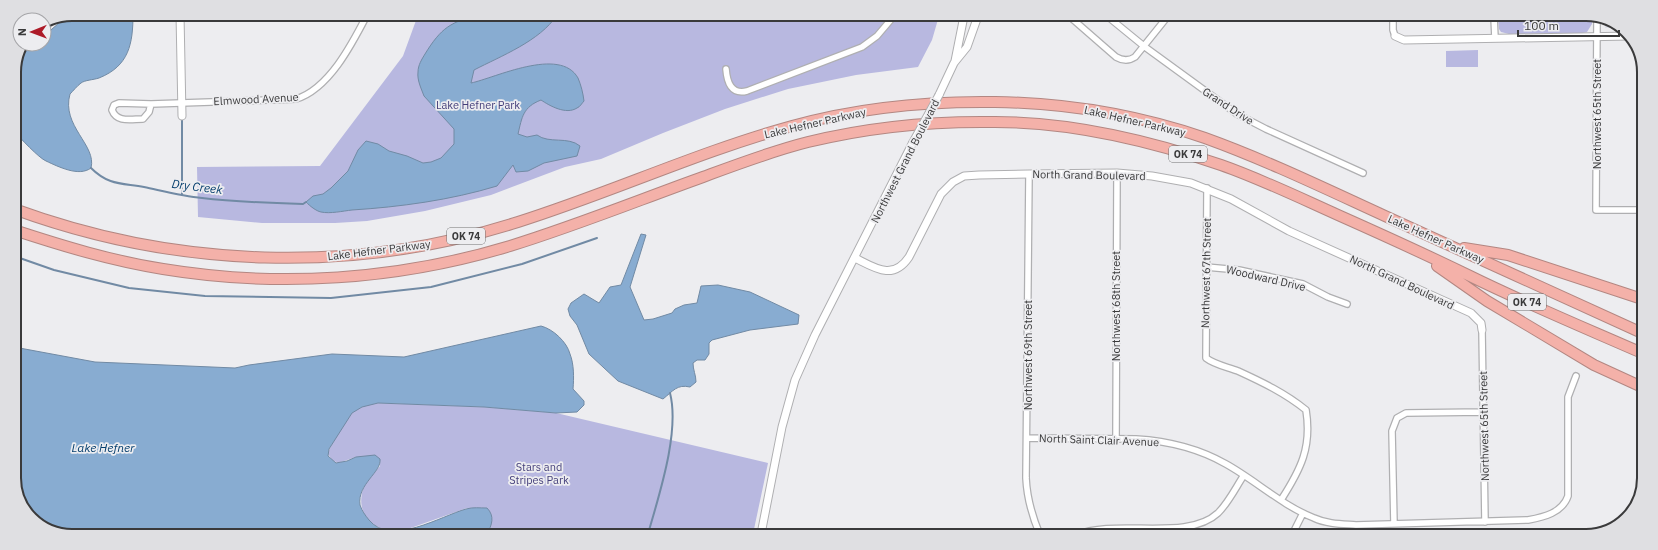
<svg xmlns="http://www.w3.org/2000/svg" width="1658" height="550" viewBox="0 0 1658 550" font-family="'IBM Plex Sans',sans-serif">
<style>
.built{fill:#dfe0e8}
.green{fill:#b8b8e0}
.water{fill:#88acd1;stroke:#718aa4}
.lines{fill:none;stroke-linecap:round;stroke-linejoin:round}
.stream{stroke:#718aa4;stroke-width:2}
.minor-casing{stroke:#afafb1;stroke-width:8}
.tertiary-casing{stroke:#afafb1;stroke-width:9}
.motorway-casing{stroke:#b38782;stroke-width:12}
.minor{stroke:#fff;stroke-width:5.5}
.tertiary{stroke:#fff;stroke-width:7}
.motorway{stroke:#f4b1a9;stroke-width:10}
.tertiary-bridge-casing{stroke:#afafb1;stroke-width:9;stroke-linecap:butt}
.tertiary-bridge{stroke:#fff;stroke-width:7}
.labels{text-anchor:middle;stroke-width:3.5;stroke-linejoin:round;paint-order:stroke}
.shield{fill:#ededf0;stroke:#707071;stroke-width:1}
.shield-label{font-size:10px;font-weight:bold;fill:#3a3a3b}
.street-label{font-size:11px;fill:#3a3a3b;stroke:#ededf0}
.park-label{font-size:11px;fill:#443f7a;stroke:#ededf0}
.water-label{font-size:12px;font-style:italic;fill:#063f6e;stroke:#ededf0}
.rim{fill:none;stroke:#3a3a3b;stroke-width:2}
</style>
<rect width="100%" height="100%" fill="#ededf0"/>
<path class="built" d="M1605 18 1619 27 1605 28Z"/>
<path class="green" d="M418 15 939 16 932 40 918 67 856 75 788 89 725 109 663 133 601 159 565 167 491 195 425 211 367 221 335 223H262L198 217 197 167 320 166 403 56Z
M1498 17H1592V24L1587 32 1583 33 1509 34 1501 32 1499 29Z
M1478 50V67H1446V51Z
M378 403 484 407 556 413 768 463 753 534H487L491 526 467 508 405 530C376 535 353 516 364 486 367 479 375 472 380 466V459L356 457 338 463 332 460 328 454C330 445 347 416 354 411 361 406 370 404 378 403Z
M238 529 251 533H224Z"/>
<path class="water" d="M72 14H133C133 44 129 66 99 78 93 80 85 80 81 83 77 86 73 91 70 94 61 126 97 145 91 168 79 177 59 167 46 161 39 158 20 138 14 131V68L25 44H44V36L67 16Z
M481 15H557C540 41 501 56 474 70L471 83C495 78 560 46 578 78 581 85 583 93 584 101 582 103 580 107 577 108 566 115 550 106 541 100 523 107 522 117 518 134L527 137 537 135C549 144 568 136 580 146L577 156 544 163 528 171 516 172 513 165 497 186C451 200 400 207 352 210 343 211 330 214 321 212 316 211 310 206 306 202L313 196 323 194 331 188 348 171 358 150 366 141 378 144 389 151 407 156 423 163 431 162 441 158 454 144V129L424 96C421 88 417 80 418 72 418 65 422 59 425 54 441 28 451 21 481 15Z
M641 234 646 235 630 287 644 320 653 319 672 313 675 309 684 305 697 303 701 286 718 285 750 292 799 315 798 324 750 330 712 340 709 343V354L705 360H697L693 363C693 370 696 375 696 382L690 387C677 384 673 391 663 399L618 381 589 354 577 325 570 316 568 309 571 303 584 294 599 303 610 287 621 285Z
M541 326C553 329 567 342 570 354 574 364 574 378 573 389L584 401V405L577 412 556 413 484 407 378 403 362 407 352 413 329 449 328 456 336 463 347 461 356 457 375 455 380 459C382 472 357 484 360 505 362 511 365 515 369 520 391 547 441 516 466 509 473 507 480 508 487 508 495 516 492 525 487 534L251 533 238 529 224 533H53L26 514 14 482V347L95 362 235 368 249 365 332 354 404 357Z"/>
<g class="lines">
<path class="stream" d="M182 118V195
M91 168C109 186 123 183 144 187 163 191 182 196 202 198 235 202 269 203 303 204L306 202
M14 256 54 270 129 288 205 296 331 298 431 287 522 264 597 238
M648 534C659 495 680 432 670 393"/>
<defs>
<path id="minor" d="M1069 16 1116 57C1123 61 1129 61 1135 57L1168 16
M1107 16 1145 47 1237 114 1266 129 1363 173
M1393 17V30L1395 36
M1494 17 1495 38
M1597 17 1596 210H1643
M726 69C727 82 731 95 747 91L862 47 877 36 894 16
M151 104 149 112 143 119C131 119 117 123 112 110L114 105 119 103 151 104 296 99C329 89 352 44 367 15
M1029 174 1026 478C1027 499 1032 516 1040 535
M1207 188 1206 358C1215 365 1228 367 1238 371 1262 382 1285 393 1306 410 1312 447 1301 469 1281 500
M1206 267 1239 270 1303 284 1328 297 1347 304
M1482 330 1485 522
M1027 438 1136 439C1168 441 1198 448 1226 464 1255 480 1283 506 1314 518 1327 524 1342 524 1356 525L1528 520C1544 517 1562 513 1568 496V397L1576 376
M1116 439 1117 173
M1394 524 1392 431 1397 418 1406 413 1484 412
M1076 535C1117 518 1187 542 1218 513 1229 502 1236 487 1244 475
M1292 535 1303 513"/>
<path id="tertiary" d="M180 14 182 116
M1395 36 1404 40 1631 36
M955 61 964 16
M939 95 954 63 967 47 978 16
M855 258C875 268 893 281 909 257L941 194 953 182 964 176 979 175 1029 174 1117 173 1152 176 1191 183 1231 199 1289 231 1471 313 1481 323 1482 330
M761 534 782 427 795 380 815 335 912 144"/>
<path id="motorway" d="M14 209C175 268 353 275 518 222 610 193 698 152 792 126 857 108 927 101 995 102 1065 103 1138 115 1205 138 1266 160 1326 189 1385 216 1471 255 1556 294 1642 333
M14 230C63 246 112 261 163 269 278 288 398 280 510 246 575 226 639 200 703 177 738 164 772 151 808 142 869 127 933 121 995 122 1072 122 1148 140 1221 165 1261 179 1300 198 1338 215 1383 235 1427 255 1470 276 1527 304 1585 328 1642 353
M1464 248 1508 255 1642 299
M1437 266 1487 301 1594 365 1642 387"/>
</defs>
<use href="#minor" class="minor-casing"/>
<use href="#tertiary" class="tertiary-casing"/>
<use href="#motorway" class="motorway-casing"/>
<use href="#minor" class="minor"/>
<use href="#tertiary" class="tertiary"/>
<use href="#motorway" class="motorway"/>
<defs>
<path id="tertiary-bridge" d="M912 144 939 95"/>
</defs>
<use href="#tertiary-bridge" class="tertiary-bridge-casing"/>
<use href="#tertiary-bridge" class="tertiary-bridge"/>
</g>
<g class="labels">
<g class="shield">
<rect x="1169" y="146" width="38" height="16" rx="3"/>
<rect x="447" y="228" width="38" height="16" rx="3"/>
<rect x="1508" y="294" width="38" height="16" rx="3"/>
</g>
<g class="shield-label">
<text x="1188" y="158">OK 74</text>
<text x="466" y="240">OK 74</text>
<text x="1527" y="306">OK 74</text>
</g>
<g class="street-label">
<text transform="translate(256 99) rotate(-3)" y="4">Elmwood Avenue</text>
<text transform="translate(1228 106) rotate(33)" y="4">Grand Drive</text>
<text transform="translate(1597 114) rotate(-90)" y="4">Northwest 65th Street</text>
<text transform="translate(1135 121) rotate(13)" y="4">Lake Hefner Parkway</text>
<text transform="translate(815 123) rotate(-13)" y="4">Lake Hefner Parkway</text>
<text transform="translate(905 161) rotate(-63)" y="4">Northwest Grand Boulevard</text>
<text transform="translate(1089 175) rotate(1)" y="4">North Grand Boulevard</text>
<text transform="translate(1436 239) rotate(24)" y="4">Lake Hefner Parkway</text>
<text transform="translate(379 250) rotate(-7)" y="4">Lake Hefner Parkway</text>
<text transform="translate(1206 273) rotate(-89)" y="4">Northwest 67th Street</text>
<text transform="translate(1266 278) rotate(13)" y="4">Woodward Drive</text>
<text transform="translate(1402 282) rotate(25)" y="4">North Grand Boulevard</text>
<text transform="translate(1116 306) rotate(-90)" y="4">Northwest 68th Street</text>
<text transform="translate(1028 355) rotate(-90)" y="4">Northwest 69th Street</text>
<text transform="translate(1484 426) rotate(-91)" y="4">Northwest 65th Street</text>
<text transform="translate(1099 440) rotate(2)" y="4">North Saint Clair Avenue</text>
</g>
<g class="park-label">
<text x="478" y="109">Lake Hefner Park</text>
<text x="539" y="471">Stars and<tspan x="539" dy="13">Stripes Park</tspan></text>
</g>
<g class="water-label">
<text transform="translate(197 187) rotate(7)" y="4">Dry Creek</text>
<text x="103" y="452">Lake Hefner</text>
</g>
</g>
<path d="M0 0H1658V550H0ZM72 21H1586A51 51 0 0 1 1637 72V478A51 51 0 0 1 1586 529H72A51 51 0 0 1 21 478V72A51 51 0 0 1 72 21Z" fill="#dfdfe2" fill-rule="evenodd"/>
<path class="rim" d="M72 21H1586A51 51 0 0 1 1637 72V478A51 51 0 0 1 1586 529H72A51 51 0 0 1 21 478V72A51 51 0 0 1 72 21Z"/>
<g transform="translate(32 32) rotate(269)"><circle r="19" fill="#ededf0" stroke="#a5a5a8"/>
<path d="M0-3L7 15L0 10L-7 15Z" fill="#ad1a28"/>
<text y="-6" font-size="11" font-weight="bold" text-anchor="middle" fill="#3a3a3b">N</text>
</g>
<path d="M1518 30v6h101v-6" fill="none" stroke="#3a3a3b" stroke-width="2"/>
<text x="1524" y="30" font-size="12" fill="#3a3a3b" stroke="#ededf0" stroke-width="3" paint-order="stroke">100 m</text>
</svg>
